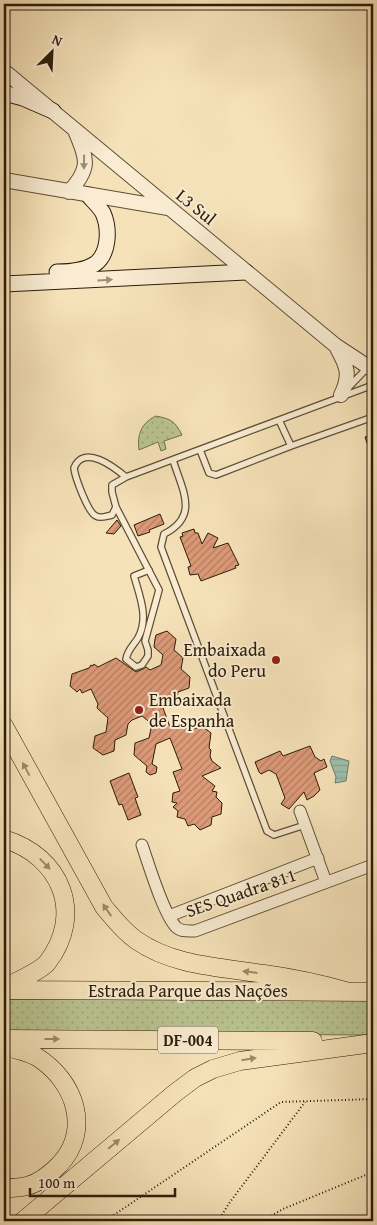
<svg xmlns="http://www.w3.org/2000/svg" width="377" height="1225" viewBox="0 0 377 1225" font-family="'Gentium Book Plus',serif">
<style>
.green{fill:url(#green-dots);stroke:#72704e}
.water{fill:url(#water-rules);stroke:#6f7d6b}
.building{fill:url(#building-hatch);stroke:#2b1c0a}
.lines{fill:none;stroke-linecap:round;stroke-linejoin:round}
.service-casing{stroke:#5e4e36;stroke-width:8}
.minor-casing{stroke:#5e4e36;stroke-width:13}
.tertiary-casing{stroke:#5e4e36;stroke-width:16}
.secondary-casing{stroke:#2b1c0a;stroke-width:17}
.trunk-casing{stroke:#2b1c0a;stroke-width:19}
.path{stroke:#2b1c0a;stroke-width:2;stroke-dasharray:1 2.5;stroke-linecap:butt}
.service{stroke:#f9ecd2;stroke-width:5.5}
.minor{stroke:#f9ecd2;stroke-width:11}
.tertiary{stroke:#f9ecd2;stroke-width:14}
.secondary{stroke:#f9ecd2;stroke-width:15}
.trunk{stroke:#f6e2b9;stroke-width:18}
.oneway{fill:#9c8e78}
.oneway2{fill:#9b896a}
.poi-dot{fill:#8f2418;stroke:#f9ecd2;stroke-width:2}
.labels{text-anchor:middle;stroke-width:4;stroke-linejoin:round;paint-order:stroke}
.shield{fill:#f9ecd2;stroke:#695a46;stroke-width:1}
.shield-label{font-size:16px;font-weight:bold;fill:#2b1c0a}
.street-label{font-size:18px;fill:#2b1c0a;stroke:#f9ecd2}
.poi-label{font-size:18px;fill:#2b1c0a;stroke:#f9ecd2;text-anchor:end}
</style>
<defs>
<pattern id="green-dots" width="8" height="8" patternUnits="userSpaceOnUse" patternTransform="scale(1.25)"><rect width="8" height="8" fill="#b9c491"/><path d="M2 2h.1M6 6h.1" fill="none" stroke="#9fa87c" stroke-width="1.8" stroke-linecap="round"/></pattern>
<pattern id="water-rules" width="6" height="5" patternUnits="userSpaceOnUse" patternTransform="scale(1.25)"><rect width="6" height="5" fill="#9dbeac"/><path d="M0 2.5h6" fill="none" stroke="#87a393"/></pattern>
<pattern id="building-hatch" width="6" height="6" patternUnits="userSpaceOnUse" patternTransform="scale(1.25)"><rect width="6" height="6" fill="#dd9a78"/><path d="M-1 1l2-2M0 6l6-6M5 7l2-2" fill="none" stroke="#b37d61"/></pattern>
</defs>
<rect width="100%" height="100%" fill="#f6e2b9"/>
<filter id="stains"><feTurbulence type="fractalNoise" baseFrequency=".004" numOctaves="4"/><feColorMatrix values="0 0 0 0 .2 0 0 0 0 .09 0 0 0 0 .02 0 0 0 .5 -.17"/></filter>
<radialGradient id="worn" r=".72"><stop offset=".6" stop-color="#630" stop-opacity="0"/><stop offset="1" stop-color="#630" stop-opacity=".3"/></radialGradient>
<path class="green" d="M156 416C171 419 175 421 182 435L164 441 166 449 161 451 158 442 139 450C137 435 141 423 156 416Z
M4 999H373V1035L4 1033Z"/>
<path class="water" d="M332 756 349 761 346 781 335 783 336 777 330 761Z"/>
<path class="building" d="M373 434V458H372L365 437Z
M160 514 164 524 149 530 150 532 138 536 134 525Z
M117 520 121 526 114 534 106 533Z
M194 529 195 533H198L202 544 208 533 218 538 213 548 228 543 239 565 235 566 236 568 201 581 198 574 190 575 188 567 191 566 180 537 183 536 182 533Z
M167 631 176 639 174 650 183 658 181 669 190 677 189 688 178 692 176 704 163 708 170 727 182 723 189 728 192 725 194 729 202 726 211 733 209 748 211 750 210 756 212 761 221 768 202 776 215 786 212 791 217 792 216 797 222 803 221 814 212 817 211 825 200 830 194 824 188 826 185 819 177 817 178 811 173 807 177 803 172 802 173 793 180 791 173 772 182 769 170 738 156 744 152 764 157 767 156 773 150 775 146 772 147 766 134 755 135 743 149 738 152 724 142 716 132 720 128 724 126 735 115 740 114 751 103 755 93 748 95 736 106 732 108 718 97 708 98 704 91 689 82 693 80 689 77 692 70 686 72 674 89 668 91 665 93 666 94 664 98 667 116 658 136 672 143 669 146 667 150 670 161 665 163 655 154 647 155 639 156 635Z
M310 746 315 757 321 761 324 759 327 767 314 773 320 790 314 796 307 800 304 792 289 809 281 804 285 798 276 774 269 770 261 774 259 772 255 762 280 751 283 756Z
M129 773 138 797 135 798 141 815 128 820 122 804 119 805 110 781Z"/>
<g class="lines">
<defs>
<path id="service" d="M348 388 368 367
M279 420 291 446 373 417
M200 450 209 473 216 475 291 446
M173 460C182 490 200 516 164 534L161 547 267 831 274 835 305 825
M126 477C115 468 84 443 74 468 75 477 88 513 96 516 101 519 106 516 112 515L116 507 112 492V485L126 477 373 385
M116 507 159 590 145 641 148 650V656L142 665 136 667 126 659C128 649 133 646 138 638 149 618 140 597 134 576L149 570"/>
<path id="minor" d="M300 811 326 882
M142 845C149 865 163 913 176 927 181 932 188 931 195 931L373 865
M169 916 318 858"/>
<path id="tertiary" d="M4 71 335 345 373 370
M4 180 168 208
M69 192C90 169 88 160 76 133
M337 348C347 366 351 375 341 395"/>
<path id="secondary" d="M4 93 23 98 53 111
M57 272C69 272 84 271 95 264 109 254 110 229 103 213 99 206 93 201 88 195
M4 284 246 272"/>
<path id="trunk" d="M4 726 104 907C114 919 123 931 136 940 173 966 220 967 264 974 293 978 321 984 349 992
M4 839C61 856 85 914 47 963 39 972 15 982 4 988
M4 990 373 992
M4 1039 313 1041
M4 1047C15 1049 27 1052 37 1057 75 1081 92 1130 59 1165 50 1174 39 1183 27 1186 19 1188 11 1188 4 1188
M23 1221 175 1093 195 1078 213 1069 240 1061 373 1043"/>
</defs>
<use href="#service" class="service-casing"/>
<use href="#minor" class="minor-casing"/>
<use href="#tertiary" class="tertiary-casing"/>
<use href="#secondary" class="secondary-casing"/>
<use href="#trunk" class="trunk-casing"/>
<path class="path" d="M105 1221 281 1102 373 1099
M218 1221 230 1202 305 1102
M262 1221 283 1209 373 1172"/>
<use href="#service" class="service"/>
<use href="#minor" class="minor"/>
<use href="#tertiary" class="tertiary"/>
<use href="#secondary" class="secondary"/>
<use href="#trunk" class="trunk"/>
</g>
<defs><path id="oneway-solid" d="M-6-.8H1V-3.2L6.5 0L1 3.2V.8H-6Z" transform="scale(1.25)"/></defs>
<g class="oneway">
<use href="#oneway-solid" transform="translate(84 162) rotate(91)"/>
<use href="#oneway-solid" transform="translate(105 280) rotate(-3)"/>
</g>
<g class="oneway2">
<use href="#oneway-solid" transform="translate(26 769) rotate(-118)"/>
<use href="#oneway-solid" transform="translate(45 864) rotate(46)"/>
<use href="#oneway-solid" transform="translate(107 910) rotate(-125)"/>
<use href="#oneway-solid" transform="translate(250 972) rotate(-173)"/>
<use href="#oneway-solid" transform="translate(52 1039)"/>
<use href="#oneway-solid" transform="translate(249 1059) rotate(-9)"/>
<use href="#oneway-solid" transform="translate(114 1144) rotate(-40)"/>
</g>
<g class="poi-dot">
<circle cx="276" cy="660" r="5"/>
<circle cx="139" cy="710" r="5"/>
</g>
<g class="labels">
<rect class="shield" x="158" y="1026.5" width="60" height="27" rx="4"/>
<g class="shield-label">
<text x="188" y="1046">DF-004</text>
</g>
<g class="street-label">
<text transform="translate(196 207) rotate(39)" y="6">L3 Sul</text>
<text transform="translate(241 893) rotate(-19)" y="6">SES Quadra 811</text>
<text x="188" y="997">Estrada Parque das Nações</text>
</g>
<g class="poi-label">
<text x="266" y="656">Embaixada<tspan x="266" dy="21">do Peru</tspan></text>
<text x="149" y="706" text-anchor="start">Embaixada<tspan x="149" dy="21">de Espanha</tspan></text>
</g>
</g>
<rect width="377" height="1225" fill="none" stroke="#f6e2b9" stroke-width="20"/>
<rect x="5" y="5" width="367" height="1215" fill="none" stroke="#2b1c0a" stroke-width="2.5"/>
<rect x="10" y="10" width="357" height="1205" fill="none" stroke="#2b1c0a"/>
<g transform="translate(52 52) rotate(24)" stroke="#f9ecd2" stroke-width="4" paint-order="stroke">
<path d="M0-4L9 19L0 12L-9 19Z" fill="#2b1c0a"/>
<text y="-8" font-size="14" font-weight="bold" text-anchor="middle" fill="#2b1c0a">N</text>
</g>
<path d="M30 1188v8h145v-8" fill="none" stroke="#2b1c0a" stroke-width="2.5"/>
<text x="38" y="1188" font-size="15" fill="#2b1c0a" stroke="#f9ecd2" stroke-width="4" paint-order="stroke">100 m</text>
<rect width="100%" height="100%" filter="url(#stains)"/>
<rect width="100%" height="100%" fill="url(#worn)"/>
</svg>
